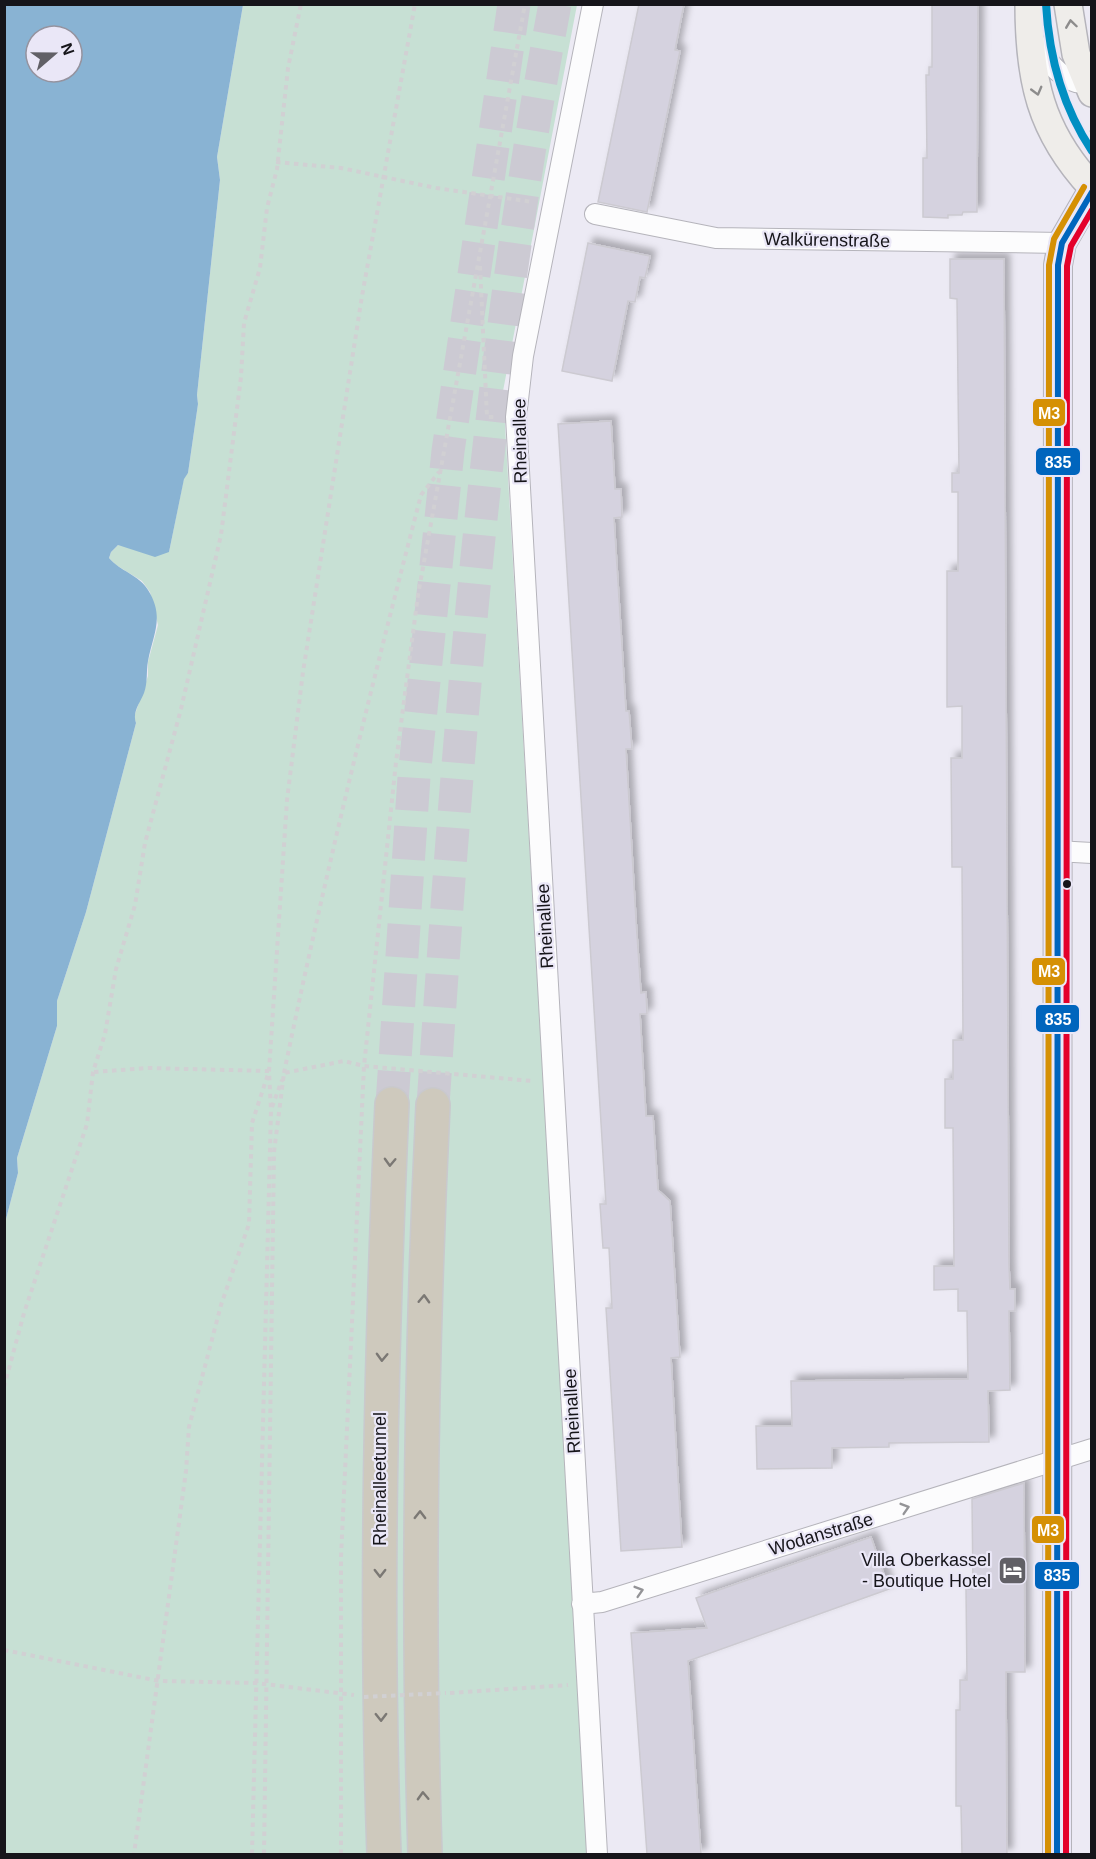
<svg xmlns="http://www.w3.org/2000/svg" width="1096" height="1859" viewBox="0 0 1096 1859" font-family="Helvetica,sans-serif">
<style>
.green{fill:#c7e0d4}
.water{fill:#89b3d3;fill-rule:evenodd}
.building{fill:#d5d2df;stroke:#cccad1;stroke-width:1.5;filter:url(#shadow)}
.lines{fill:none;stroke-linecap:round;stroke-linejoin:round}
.highway-tunnel{stroke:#cccad3;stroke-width:33;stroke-dasharray:33 16;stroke-linecap:butt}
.street-casing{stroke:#b5b4bb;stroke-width:22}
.secondary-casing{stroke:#b5b4bb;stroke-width:30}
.highway-casing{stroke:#c9c9cd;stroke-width:36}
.path{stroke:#d1d0d3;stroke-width:4;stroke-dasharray:4.5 4.5;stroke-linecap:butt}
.street{stroke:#fcfcfd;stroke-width:20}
.secondary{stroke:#efedea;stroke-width:27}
.highway{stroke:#cec9bd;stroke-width:33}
.path-bridge{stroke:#d1d0d3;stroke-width:4;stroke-dasharray:4.5 4.5;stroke-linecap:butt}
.bus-1-casing{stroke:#eae7f7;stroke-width:10}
.bus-2-casing{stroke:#eae7f7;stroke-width:10}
.bus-3-casing{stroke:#eae7f7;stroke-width:10}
.bus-1{stroke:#0065bd;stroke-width:6}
.bus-2{stroke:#e4002b;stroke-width:6}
.bus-3{stroke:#d59004;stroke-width:6}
.metro-1-casing{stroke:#eae7f7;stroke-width:12}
.metro-1{stroke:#008fc2;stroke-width:8}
.oneway{stroke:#8d8c8c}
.oneway2{stroke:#7b7874}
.oneway3{stroke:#949497}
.bus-dot{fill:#16151a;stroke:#eae7f7;stroke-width:2}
.labels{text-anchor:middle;stroke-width:4.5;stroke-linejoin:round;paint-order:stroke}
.street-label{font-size:18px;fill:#16151a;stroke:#eae7f7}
.poi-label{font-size:18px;fill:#16151a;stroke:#eae7f7;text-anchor:end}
.line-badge{stroke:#eae7f7;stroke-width:2}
.badge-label{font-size:16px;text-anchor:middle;font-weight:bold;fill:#fff}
</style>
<defs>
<filter id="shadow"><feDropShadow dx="5.5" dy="-5.5" stdDeviation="3" flood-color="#0004"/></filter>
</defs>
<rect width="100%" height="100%" fill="#eceaf4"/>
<path class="green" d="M243 5H577L503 391 588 1854H5V1223L18 1173 17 1158 57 1026V1001L86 912 136 723 134 717 148 676V662L158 625 150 592 142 581 116 565 109 558 111 552 118 545 169 552 184 478 188 473 198 404 197 395 220 180 217 157Z"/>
<path class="water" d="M5 4 243 5 217 157 220 180 197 395 198 404 188 473 184 479 169 552 155 557 118 545 111 552 109 558C120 571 139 575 148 590 165 617 153 634 148 661 146 672 148 682 144 693 140 703 132 712 136 723L86 912 57 1001V1026L17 1158 18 1173 5 1223ZM36 36H72V72H36Z"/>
<path class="building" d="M639 4H684L675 50 680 51 647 212 598 202Z
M932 4H978L977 212H963L962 215H948V218L923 217V158H927L926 75H929V67H932Z
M588 243 650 256 645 278 640 277 635 302 628 301 612 381 562 371Z
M950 259H1004L1009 1265 1010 1289H1015V1311H1009L1010 1390 988 1391 989 1442 889 1443V1447L832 1448V1468L757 1469 756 1426H792L791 1381 968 1379 967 1311H958V1289L934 1290V1266H954L953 1128H945V1079H953V1040H963L962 867H952L951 758H962V706L947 707V571H958V492H952V473H959L957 299 950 298Z
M611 421 615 489H621L622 517 614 518 626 711H629L632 749H626L636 920 641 993 646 992 647 1014H640L646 1116H653L658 1190 670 1201 680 1357 671 1358 682 1547 621 1551 606 1308H612L609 1248H603L600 1204H606L558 424Z
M1024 1483 1025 1672H1006L1007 1854H962L961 1806H956V1710H960V1680H967L966 1589H973L972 1499Z
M871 1537 889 1589 688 1661 701 1854H647L631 1633 707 1628 696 1598Z"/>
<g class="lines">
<path class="highway-tunnel" d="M392 1104 414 777 448 451 514 4
M433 1105C458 737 486 367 555 4"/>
<defs>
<path id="street" d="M593 4 523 356 516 417 597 1854
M1030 35C1042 53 1066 93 1092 80
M595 214 716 238 1062 243
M1056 851 1092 853
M582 1604 602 1602 1092 1449"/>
<path id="secondary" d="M1029 4C1029 79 1040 131 1092 187
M1068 4 1076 54 1092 93
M1057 1854 1058 265 1062 243 1092 191"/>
<path id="highway" d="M384 1854C375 1604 381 1354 392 1104
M425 1854C417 1604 421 1355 433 1105"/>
</defs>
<use href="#street" class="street-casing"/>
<use href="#secondary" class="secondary-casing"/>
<use href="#highway" class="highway-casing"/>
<path class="path" d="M1083 138 1092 131
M276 162 341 168 436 188 533 202
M480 266 487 417H496
M94 1072 148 1068 269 1071 252 1123 249 1224 221 1305 189 1427 186 1471 134 1854
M284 1073C324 879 371 687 421 495L439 472
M272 1107 282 1080
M4 1387 24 1313 87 1124 93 1072 105 1034 116 969 135 905 145 843 181 709 221 535 241 377 244 323 260 268 267 208 277 169 288 68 301 4
M4 1650 159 1681 256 1683 354 1695
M450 1693 568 1685
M252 1854 271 1110 269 1071 287 800 303 672 362 296 415 4
M264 1854 274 1152 284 1073 344 1061 364 1066 532 1081
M341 1854V1557L364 1066 396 762 418 595 525 4"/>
<use href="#street" class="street"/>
<use href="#secondary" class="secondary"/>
<use href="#highway" class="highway"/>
<path class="path-bridge" d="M364 1697 446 1693"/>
<defs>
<path id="bus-1" d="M1057 1854 1058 265 1062 243 1092 192"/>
<path id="bus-2" d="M1066 1854 1067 266 1071 246 1092 210"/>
<path id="bus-3" d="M1048 1854 1049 265 1054 239 1084 187"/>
</defs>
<use href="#bus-1" class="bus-1-casing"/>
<use href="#bus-2" class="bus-2-casing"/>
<use href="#bus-3" class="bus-3-casing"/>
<use href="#bus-1" class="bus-1"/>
<use href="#bus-2" class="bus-2"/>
<use href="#bus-3" class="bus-3"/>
<defs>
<path id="metro-1" d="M1046 4C1049 58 1062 106 1092 151"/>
</defs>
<use href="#metro-1" class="metro-1-casing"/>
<use href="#metro-1" class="metro-1"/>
</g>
<defs><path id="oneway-chevron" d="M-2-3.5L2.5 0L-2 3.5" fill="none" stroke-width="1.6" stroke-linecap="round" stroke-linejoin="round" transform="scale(1.5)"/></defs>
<g class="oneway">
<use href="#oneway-chevron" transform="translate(1071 24) rotate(-98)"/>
<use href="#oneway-chevron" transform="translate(1037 91) rotate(75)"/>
</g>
<g class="oneway2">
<use href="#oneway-chevron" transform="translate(390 1162) rotate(92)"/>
<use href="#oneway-chevron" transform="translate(424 1299) rotate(-88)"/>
<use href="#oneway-chevron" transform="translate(382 1357) rotate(92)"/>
<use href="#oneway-chevron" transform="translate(420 1515) rotate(-89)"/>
<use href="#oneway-chevron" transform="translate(380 1573) rotate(90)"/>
<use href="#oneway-chevron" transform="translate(381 1717) rotate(89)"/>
<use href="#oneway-chevron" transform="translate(423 1796) rotate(-92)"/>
</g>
<g class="oneway3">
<use href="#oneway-chevron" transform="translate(905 1508) rotate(-17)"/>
<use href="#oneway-chevron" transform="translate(639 1591) rotate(-17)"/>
</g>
<defs>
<symbol id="hotel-square" viewBox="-11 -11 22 22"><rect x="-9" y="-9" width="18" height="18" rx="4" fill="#616066" stroke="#eae7f7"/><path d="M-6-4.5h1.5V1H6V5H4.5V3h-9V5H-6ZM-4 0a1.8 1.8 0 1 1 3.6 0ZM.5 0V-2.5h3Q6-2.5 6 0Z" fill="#fff"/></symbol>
</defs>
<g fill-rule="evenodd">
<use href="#hotel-square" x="996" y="1554" width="33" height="33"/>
</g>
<circle class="bus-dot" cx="1067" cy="884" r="5"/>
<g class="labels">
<g class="street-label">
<text transform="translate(827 240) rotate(1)" y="6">Walkürenstraße</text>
<text transform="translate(520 441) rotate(-91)" y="6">Rheinallee</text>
<text transform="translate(545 926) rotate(-93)" y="6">Rheinallee</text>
<text transform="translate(572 1411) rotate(-93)" y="6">Rheinallee</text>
<text transform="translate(380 1479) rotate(-90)" y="6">Rheinalleetunnel</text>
<text transform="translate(821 1534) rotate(-17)" y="6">Wodanstraße</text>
</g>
<g class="poi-label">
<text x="991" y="1566">Villa Oberkassel<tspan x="991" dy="21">- Boutique Hotel</tspan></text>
</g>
</g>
<g class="line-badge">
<rect x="1032" y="398" width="34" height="29" rx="6" fill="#d59004"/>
<rect x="1035" y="447" width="46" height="29" rx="6" fill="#0065bd"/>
<rect x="1031" y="957" width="35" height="29" rx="6" fill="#d59004"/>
<rect x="1035" y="1004" width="45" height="29" rx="6" fill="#0065bd"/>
<rect x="1031" y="1515" width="34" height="29" rx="6" fill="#d59004"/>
<rect x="1034" y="1561" width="46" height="29" rx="6" fill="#0065bd"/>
</g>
<g class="badge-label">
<text x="1049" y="419">M3</text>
<text x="1058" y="468">835</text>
<text x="1049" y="977">M3</text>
<text x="1058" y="1025">835</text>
<text x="1048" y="1536">M3</text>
<text x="1057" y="1581">835</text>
</g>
<rect width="1096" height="1859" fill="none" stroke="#16151a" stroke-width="12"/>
<g transform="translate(54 54) rotate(70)"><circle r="28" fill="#eae7f7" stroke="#95939f" stroke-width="1.5"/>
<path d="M0-4.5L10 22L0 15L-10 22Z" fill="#616066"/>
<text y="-9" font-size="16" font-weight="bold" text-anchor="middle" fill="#16151a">N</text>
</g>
</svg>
